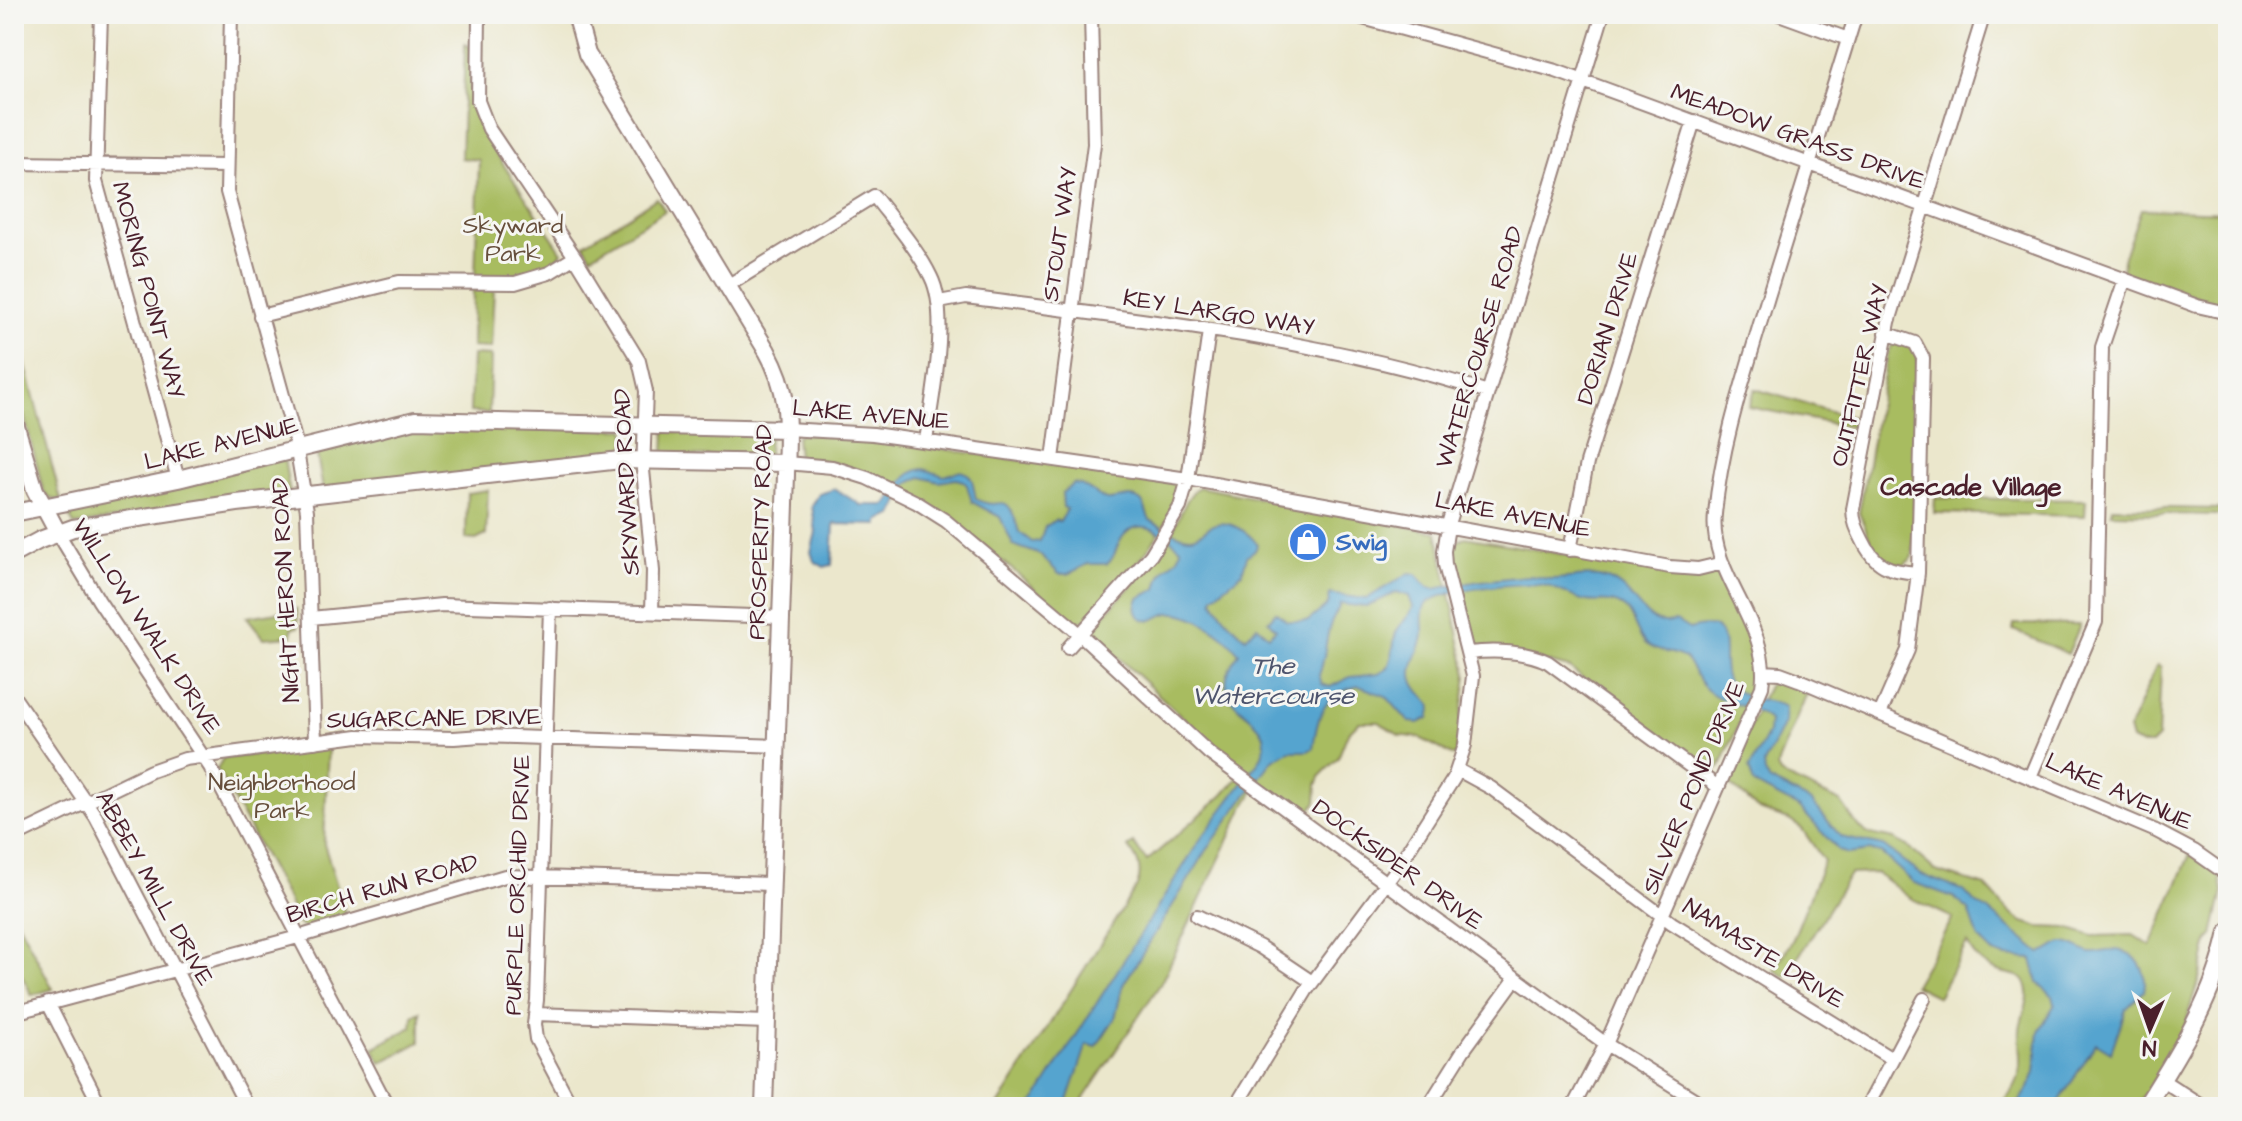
<svg xmlns="http://www.w3.org/2000/svg" width="2242" height="1121" viewBox="0 0 2242 1121" font-family="'Architects Daughter',sans-serif">
<style>
.green{fill:#a8bc60;stroke:#796e46;stroke-width:2}
.water{fill:#55a4cf;stroke:#50627d;stroke-width:2;fill-rule:evenodd}
.lines{fill:none;stroke-linecap:round;stroke-linejoin:round}
.street-casing{stroke:#9a837c;stroke-width:16}
.secondary-casing{stroke:#9a837c;stroke-width:20}
.street{stroke:#fff;stroke-width:12}
.secondary{stroke:#fff;stroke-width:16}
.labels{text-anchor:middle;stroke-width:6;stroke-linejoin:round;paint-order:stroke}
.street-label{font-size:24px;fill:#4a1f2b;stroke:#f6f6f2}
.park-label{font-size:24px;fill:#664e3b;stroke:#f6f6f2}
.shop-label{font-size:24px;font-weight:bold;fill:#366cbe;stroke:#f6f6f2;text-anchor:start}
.neighbourhood-label{font-size:26px;font-weight:bold;fill:#4a1f2b;stroke:#f6f6f2}
.water-label{font-size:26px;font-style:italic;fill:#4e546d;stroke:#f6f6f2}
</style>
<rect width="100%" height="100%" fill="#f6f6f2"/>
<filter id="ink" filterUnits="userSpaceOnUse"><feTurbulence type="fractalNoise" baseFrequency=".0125" numOctaves="2"/><feDisplacementMap in="SourceGraphic" scale="16" xChannelSelector="R" yChannelSelector="G"/><feConvolveMatrix kernelMatrix="1 2 1 2 8 2 1 2 1" color-interpolation-filters="sRGB"/></filter>
<filter id="wash" filterUnits="userSpaceOnUse"><feTurbulence type="fractalNoise" baseFrequency=".006" numOctaves="4" result="noise"/><feDisplacementMap in="SourceGraphic" scale="32" xChannelSelector="R" yChannelSelector="G"/><feGaussianBlur stdDeviation="1.8" result="paint"/><feColorMatrix in="noise" values="0 0 0 0 0 0 0 0 0 0 0 0 0 0 0 0 0 1.4 0 .05"/><feComposite in="paint" operator="in"/></filter>
<g filter="url(#wash)">
<rect width="100%" height="100%" fill="#ebe7cc"/>
<path class="green" d="M465 44 471 47 470 84 475 114 495 152 562 252C550 278 500 278 475 277L479 160 461 158Z
M657 198 665 211 591 256 584 244Z
M2141 209 2228 212V307C2204 302 2184 290 2160 283 2148 279 2135 277 2122 272L2123 259Z
M473 287 494 288 491 348 472 347Z
M14 321 61 500C51 500 47 498 43 489L24 415C8 398 14 345 14 321Z
M1899 343 1914 348 1918 354 1913 557 1904 565 1884 560 1876 553 1859 513 1888 353 1893 344Z
M472 355 491 356 489 413 470 412Z
M1755 389 1857 419 1855 428 1749 407Z
M402 428 626 429V456L323 490 316 449Z
M665 431 769 434 768 458 664 455Z
M799 434 847 435 1175 483 1179 494C1161 543 1121 581 1087 619L1077 622C1056 612 1038 591 1020 576 957 524 883 461 798 458L796 437Z
M284 458 290 494 74 525 65 508Z
M1199 487 1437 532 1467 675 1456 757 1420 738 1399 735 1379 722H1359L1348 733 1338 758 1321 775 1317 785 1316 803 1307 814 1259 783 1243 809 1161 983 1078 1107H997L1137 886C1143 871 1139 859 1128 848L1133 843 1147 861 1223 795 1243 772 1216 751 1215 747 1107 647 1100 645 1094 634 1096 624C1121 596 1151 568 1170 536 1179 521 1185 495 1199 487Z
M488 490 486 535 476 540 466 539 467 493Z
M1935 498 2086 500 2085 516 1934 513Z
M2112 507 2222 509V515L2111 513Z
M1465 537 1675 574 1713 571 1720 574 1748 628 1755 653 1756 670 1754 689 1720 768 1707 772 1697 766V762L1569 668 1476 644 1452 554 1455 543Z
M297 609 298 627 292 628V636L264 638 247 617Z
M2014 624H2015L2080 625 2068 654 2013 630Z
M2158 665 2161 667 2158 738 2151 745H2142L2132 740 2129 729 2156 666Z
M1776 679 1787 680 1789 683 1808 691 1779 760 1777 767 1780 774 1841 802 1858 827 1869 834 1894 839 1907 846 1936 871 1985 886 2010 913 2023 922 2039 927 2067 928 2093 936 2133 935 2151 946 2190 854 2220 876 2223 892 2213 935C2206 942 2206 950 2204 959 2200 982 2188 1005 2186 1028L2147 1092 2134 1107H1995C2005 1100 2014 1091 2018 1079 2024 1062 2019 1047 2020 1030 2021 1014 2034 997 2025 982 2017 968 1986 982 1967 943L1938 997 1914 985 1953 918 1910 898 1877 873 1850 874 1786 977 1774 970 1793 939 1824 861 1802 829 1789 820 1759 810 1726 781 1768 685Z
M328 747 324 844 346 915 308 929C294 926 293 913 289 902L217 769 223 758Z
M14 914 53 989 32 995 14 961Z
M420 1012V1042L381 1063 373 1048 412 1027 413 1016Z"/>
<path class="water" d="M924 469 944 476 961 471 968 474 972 480 976 499C1002 514 1006 484 1019 532L1032 542 1040 541 1045 527 1055 520 1060 522 1067 509 1063 507 1062 493 1073 484 1081 485 1106 500C1117 501 1131 492 1141 501 1146 506 1146 514 1150 520 1162 526 1178 537 1191 537 1201 537 1205 528 1213 525 1228 519 1248 531 1257 544L1256 549 1247 556 1242 573 1214 596 1213 600 1226 619 1246 638 1257 626 1269 636 1276 629 1268 621 1276 612 1287 621H1308L1328 605 1330 594 1366 599 1409 573 1416 574 1428 587 1434 589C1465 582 1495 579 1527 576 1535 575 1543 579 1551 579 1570 579 1589 573 1607 579 1638 590 1644 633 1676 621L1689 629C1746 612 1710 669 1733 688 1747 701 1770 698 1785 707L1784 723 1764 764 1765 773 1770 781 1812 802 1841 837 1883 846 1922 875 1964 891 1976 904 1988 910 2040 953C2050 952 2053 945 2062 943 2074 942 2081 952 2092 953 2100 954 2108 949 2117 950 2138 952 2148 972 2144 991L2126 1009 2111 1052 2096 1043 2056 1107H2016L2029 1088 2035 1072 2039 1031 2055 1004 2053 996 2038 983 2032 959 2005 957 1993 953 1979 939 1969 910 1953 897 1914 883 1881 853 1870 851 1849 854 1839 851 1800 808 1754 784 1749 769 1768 733 1769 720C1752 705 1732 706 1714 695 1696 685 1696 668 1684 658 1674 651 1660 653 1650 647 1633 636 1636 611 1618 604 1606 599 1593 604 1582 600 1568 596 1557 587 1542 585 1522 582 1435 589 1425 606 1420 615 1424 626 1423 636 1420 655 1404 670 1417 688 1421 695 1428 699 1432 706L1429 718 1419 723 1409 722 1386 696 1359 686C1322 694 1318 716 1313 748L1308 751H1289L1273 760 1245 797 1209 847 1123 985 1115 1018 1096 1047 1087 1044 1066 1107H1031L1200 840 1256 765C1258 762 1261 759 1262 755 1282 711 1194 712 1239 653 1226 635 1191 610 1169 613 1160 614 1154 623 1145 620 1135 616 1135 606 1139 598L1157 589C1159 582 1160 575 1165 569 1173 561 1180 561 1181 548 1163 532 1136 513 1120 541 1114 551 1116 557 1107 564H1088L1068 574H1059L1041 555 1013 545 1000 517 972 502 967 485 963 481 956 479 939 482 921 477 908 484 893 515 880 520 878 525 834 524 832 565 824 567 814 561 811 552 816 532 812 506 819 494 835 489 861 505H886C899 491 902 471 924 469ZM1397 592 1409 596 1413 607C1410 618 1397 624 1395 636 1393 647 1393 658 1387 669L1378 674 1350 677 1330 687 1322 684 1319 675C1325 660 1325 645 1329 629 1331 621 1337 613 1340 604L1366 607Z"/>
</g>
<g filter="url(#ink)">
<g class="lines">
<defs>
<path id="street" d="M101 14 96 181 178 479
M231 14 227 192 295 439 307 511 315 742
M479 14 478 101 489 129 575 257 639 361 646 391 643 470 653 571 652 612
M1348 14 1556 71 2197 306 2228 313
M1779 14 1848 39
M14 163 226 166
M727 286 874 196C893 221 917 248 931 277 950 315 932 398 926 441
M939 302 966 297C1141 320 1320 338 1488 392
M260 316 399 282 515 283 549 273 575 257
M787 429 873 434 1188 479 1670 567 1698 569 1723 563
M1053 459 1094 144 1091 14
M786 463 832 467 867 478 916 502 946 521 1080 634 1210 754 1606 1044 1707 1107
M58 533 99 601 210 767 388 1107
M1570 550 1587 463 1694 121
M1918 573C1889 571 1875 567 1862 539 1857 529 1853 521 1853 509L1889 322 1984 14
M550 608 537 1000 534 1024 536 1039 572 1107
M311 618 442 605 781 617
M1068 648 1151 555 1180 507 1188 479 1209 331
M1469 653C1494 650 1526 651 1548 662L1718 787
M1763 672 1780 673 1799 680 2156 831 2194 851 2228 875
M14 697 96 817 247 1107
M1880 714 1908 650 1918 573 1923 358 1915 343 1886 333
M1458 770 1491 788 1672 923 1892 1059
M2030 777 2096 622 2102 347 2125 279
M14 837 151 771 185 759 358 736 454 738 481 736 777 746
M1197 916 1260 947 1312 982
M48 1003 101 1107
M14 1013 298 937 505 876 772 884
M535 1014 767 1022
M2162 1080 2204 1107
M1235 1107 1306 991 1393 874 1454 778 1465 745 1473 676 1445 565 1444 551 1449 521 1603 14
M1428 1107 1463 1051 1516 978
M1573 1107 1606 1044 1762 687C1772 623 1708 576 1715 514 1722 440 1747 369 1768 297 1797 203 1827 108 1856 14
M1867 1107 1924 999"/>
<path id="secondary" d="M576 14 587 54 767 351C792 397 787 425 786 475L764 1107
M14 420 35 490 58 533
M14 513 178 479 415 420 787 429
M14 554 40 540 73 528 237 503 621 460 786 463
M2145 1107C2179 1053 2215 996 2228 932"/>
</defs>
<use href="#street" class="street-casing"/>
<use href="#secondary" class="secondary-casing"/>
<use href="#street" class="street"/>
<use href="#secondary" class="secondary"/>
</g>
</g>
<defs>
<symbol id="shop-disc" viewBox="-11 -11 22 22"><circle r="9.5" fill="#3f7fe0" stroke="#f6f6f2"/><path d="M-5-2.5h2.3a2.7 3.5 0 0 1 5.4 0H5L5.5 6h-11ZM-1.5-2.5h3a1.5 2.3 0 0 0-3 0Z" fill="#fff"/></symbol>
</defs>
<g fill-rule="evenodd">
<use href="#shop-disc" x="1286" y="520" width="44" height="44"/>
</g>
<g class="labels">
<g class="street-label">
<text transform="translate(1798 136) rotate(20)" y="8">MEADOW GRASS DRIVE</text>
<text transform="translate(1059 234) rotate(-82)" y="8">STOUT WAY</text>
<text transform="translate(149 290) rotate(75)" y="8">MORING POINT WAY</text>
<text transform="translate(1219 312) rotate(9)" y="8">KEY LARGO WAY</text>
<text transform="translate(1607 328) rotate(-73)" y="8">DORIAN DRIVE</text>
<text transform="translate(1479 347) rotate(-73)" y="8">WATERCOURSE ROAD</text>
<text transform="translate(1859 375) rotate(-77)" y="8">OUTFITTER WAY</text>
<text transform="translate(871 414) rotate(5)" y="8">LAKE AVENUE</text>
<text transform="translate(221 443) rotate(-14)" y="8">LAKE AVENUE</text>
<text transform="translate(626 482) rotate(-93)" y="8">SKYWARD ROAD</text>
<text transform="translate(1513 514) rotate(11)" y="8">LAKE AVENUE</text>
<text transform="translate(760 532) rotate(-88)" y="8">PROSPERITY ROAD</text>
<text transform="translate(285 590) rotate(-93)" y="8">NIGHT HERON ROAD</text>
<text transform="translate(147 626) rotate(57)" y="8">WILLOW WALK DRIVE</text>
<text transform="translate(434 718) rotate(-1)" y="8">SUGARCANE DRIVE</text>
<text transform="translate(1693 787) rotate(-67)" y="8">SILVER POND DRIVE</text>
<text transform="translate(2119 791) rotate(24)" y="8">LAKE AVENUE</text>
<text transform="translate(1398 864) rotate(36)" y="8">DOCKSIDER DRIVE</text>
<text transform="translate(517 885) rotate(-88)" y="8">PURPLE ORCHID DRIVE</text>
<text transform="translate(155 888) rotate(61)" y="8">ABBEY MILL DRIVE</text>
<text transform="translate(382 888) rotate(-16)" y="8">BIRCH RUN ROAD</text>
<text transform="translate(1764 953) rotate(32)" y="8">NAMASTE DRIVE</text>
</g>
<g class="park-label">
<text x="513" y="233">Skyward<tspan x="513" dy="28">Park</tspan></text>
<text x="282" y="790">Neighborhood<tspan x="282" dy="28">Park</tspan></text>
</g>
<g class="shop-label">
<text x="1336" y="550">Swig</text>
</g>
<g class="neighbourhood-label">
<text x="1971" y="495">Cascade Village</text>
</g>
<g class="water-label">
<text x="1273" y="674">The<tspan x="1273" dy="30">Watercourse</tspan></text>
</g>
</g>
<rect width="2242" height="1121" fill="none" stroke="#f6f6f2" stroke-width="48"/>
<g transform="translate(2150 1029) rotate(182)" stroke="#f6f6f2" stroke-width="6" paint-order="stroke">
<path d="M0-6L14 30L0 20L-14 30Z" fill="#4a1f2b"/>
<text y="-12" font-size="22" font-weight="bold" text-anchor="middle" fill="#4a1f2b">N</text>
</g>
</svg>
